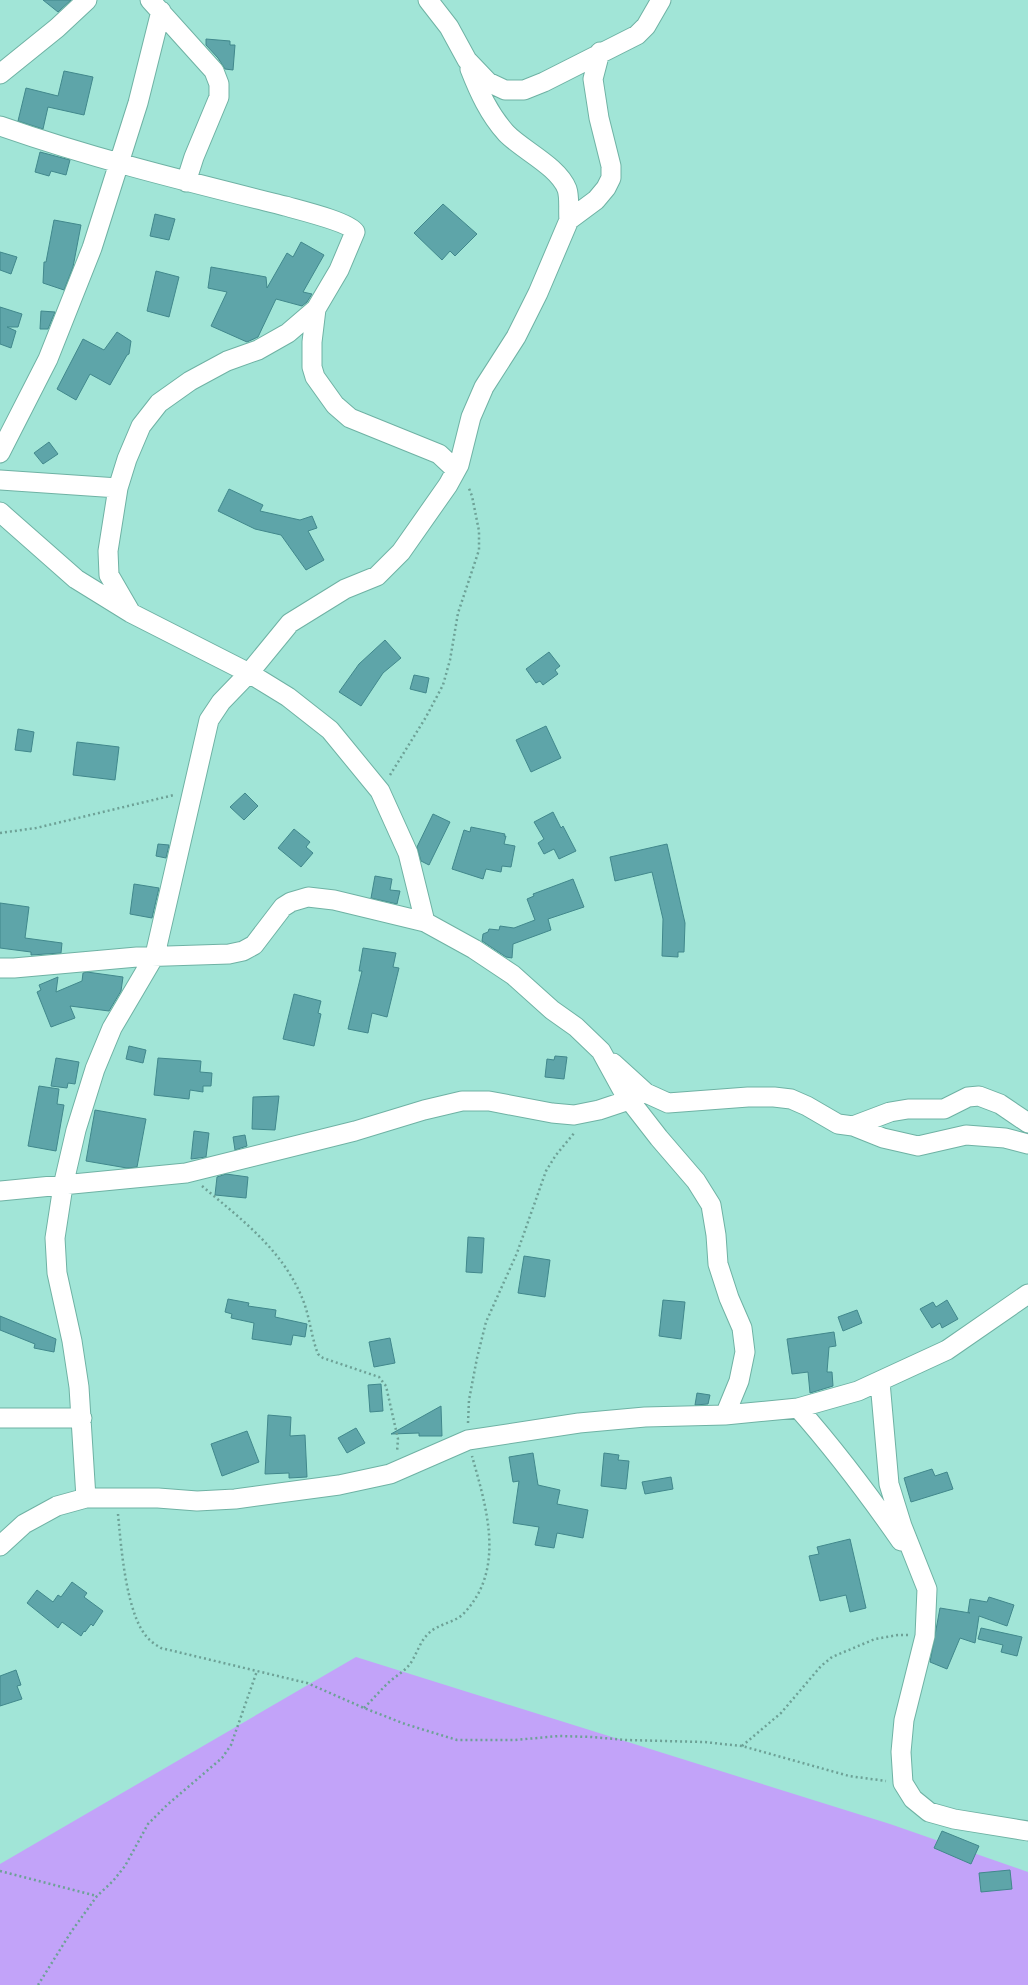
<svg xmlns="http://www.w3.org/2000/svg" width="1028" height="1985" viewBox="0 0 1028 1985" font-family="'Golos Text',sans-serif">
<style>
.green{fill:#c2a3f9}
.building{fill:#5ea5a9;stroke:#41888c}
.lines{fill:none;stroke-linecap:round;stroke-linejoin:round}
.street-casing{stroke:#6fb2a4;stroke-width:21}
.path{stroke:#6da196;stroke-width:2.5;stroke-dasharray:2 3;stroke-linecap:butt}
.street{stroke:#fff;stroke-width:19}
</style>
<rect width="100%" height="100%" fill="#a1e5d7"/>
<path class="green" d="M356 1657 890 1824 1028 1872V1985H0V1864Z"/>
<path class="building" d="M43 0H71L58 12Z
M206 39 230 41V45H235L233 70 225 69 218 58 206 45Z
M64 71 93 77 84 115 48 107 43 129 18 121 26 88 58 96Z
M40 152 70 160 66 175 51 171 49 176 35 172Z
M443 204 477 234 455 256 450 251 442 260 414 233Z
M155 214 175 219 169 240 150 236Z
M54 220 81 225 73 267 64 290 43 283 44 262H46Z
M301 242 324 255 303 292 312 294 307 302 302 306 276 299 258 337 247 342 211 326 227 292 208 288 211 267 266 277 267 288 287 253 293 257Z
M0 252 17 257 11 274 0 270Z
M156 271 179 277 169 317 147 311Z
M0 307 22 314 18 327H7L16 331 11 348 0 344Z
M41 311 55 312 48 329H40Z
M117 332 131 341 129 354 127 355 110 385 90 374 76 400 57 389 83 339 104 350Z
M49 442 58 454 43 464 34 453Z
M229 489 263 505 260 511 300 520 312 516 317 528 308 531 324 560 306 570 281 535 255 529 218 511Z
M385 640 401 658 383 673 361 706 339 692 359 664Z
M549 652 560 666 555 670 558 674 543 685 540 681 536 683 526 669Z
M414 675 429 678 426 693 410 689Z
M546 726 561 758 531 772 516 740Z
M18 729 34 732 31 752 15 750Z
M77 742 119 747 115 780 73 775Z
M245 793 258 806 244 820 230 807Z
M553 812 561 828 563 826 576 851 559 859 554 849 544 854 538 843 544 839 534 822Z
M433 814 450 822 429 865 421 861 417 847Z
M471 827 505 834 504 836H506L504 844 515 846 511 867 502 866 501 872 486 869 483 879 452 869 464 830 470 832Z
M294 829 310 842 306 847 313 853 301 867 278 848Z
M158 844 169 845 166 858 156 856Z
M667 844 685 923 684 952H678V957L662 956 663 919 652 872 615 881 610 857Z
M375 876 392 879 390 890 400 891 397 904 371 898Z
M573 879 584 907 548 919 551 930 513 944 512 958 506 957 482 941 483 934 488 932 489 929 499 930 500 926 514 928 535 920 527 899 534 896 533 894Z
M134 884 159 888 152 918 130 914Z
M0 903 29 907 25 938 62 943 61 953 31 955V952L0 948Z
M363 948 396 953 393 967 399 968 387 1017 372 1013 368 1033 348 1029 362 971H359Z
M87 972 123 977 121 991 109 1011 70 1006 75 1018 51 1027 37 992 41 990 39 985 58 977 56 992 82 981 83 973Z
M294 994 321 1001 318 1013 321 1014 314 1046 283 1039Z
M129 1046 146 1050 143 1063 126 1059Z
M555 1056 567 1057 564 1079 545 1077 547 1059 554 1060Z
M56 1058 79 1062 75 1084 68 1083 67 1088 51 1086Z
M158 1058 201 1061 200 1072 212 1073 211 1086H203V1092L190 1090 189 1099 154 1095Z
M39 1086 59 1089 57 1104 64 1105 56 1151 28 1146Z
M279 1096 275 1130 252 1129 253 1097Z
M95 1110 146 1119 137 1167 127 1168 86 1161Z
M194 1131 209 1133 206 1157 191 1159Z
M245 1135 247 1146 235 1150 233 1137Z
M226 1174 248 1177 246 1198 215 1195 217 1177Z
M468 1237 484 1238 482 1273 466 1272Z
M524 1256 550 1260 545 1297 518 1293Z
M228 1299 249 1303 248 1306 276 1310 275 1317 307 1324 305 1337 293 1335 291 1345 252 1339 254 1323 231 1318 232 1314 225 1312Z
M663 1300 685 1302 681 1339 659 1336Z
M947 1300 958 1319 942 1328 940 1323 932 1328 920 1309 933 1302 936 1307Z
M857 1310 862 1323 843 1331 838 1317Z
M0 1316 56 1339 54 1352 34 1348 35 1344 0 1330Z
M834 1332 836 1346 829 1347 827 1372H832L833 1386 810 1393 808 1372 792 1374 787 1339Z
M390 1338 395 1363 374 1367 369 1342Z
M381 1384 383 1411 370 1412 368 1385Z
M697 1393 710 1395 708 1404 695 1405Z
M441 1406 442 1436H419V1433L391 1434Z
M268 1415 291 1417 290 1436 305 1435 307 1477 289 1478V1473L265 1474Z
M356 1428 365 1443 347 1453 338 1438Z
M247 1431 259 1462 222 1476 211 1444Z
M533 1453 538 1485 560 1490 557 1504 588 1510 583 1538 557 1533 554 1548 535 1545 539 1527 513 1523 519 1481 513 1482 509 1457Z
M604 1453 619 1455 618 1460 629 1461 626 1489 601 1486Z
M932 1469 935 1476 947 1472 953 1489 911 1502 904 1478Z
M671 1477 673 1489 645 1494 642 1482Z
M850 1539 866 1608 850 1612 846 1595 820 1601 809 1556 819 1554 817 1547Z
M72 1582 87 1593 84 1597 103 1611 93 1626 91 1624 85 1632 84 1631 81 1636 62 1622 58 1628 27 1603 37 1590 53 1602 58 1595 61 1597Z
M989 1597 1014 1605 1007 1626 979 1616 975 1643 960 1638 947 1669 930 1662 940 1608 970 1613 968 1612 970 1599 987 1602Z
M981 1628 1022 1637 1017 1656 1001 1652 1003 1645 978 1639Z
M16 1670 21 1685 17 1686 22 1699 0 1706V1676Z
M942 1831 979 1846 971 1864 934 1848Z
M1010 1870 1012 1889 981 1892 979 1873Z"/>
<g class="lines">
<defs>
<path id="street" d="M150 0 214 71 219 84V97L194 157 186 182
M428 0 449 27 467 60 488 82 505 90H524L544 82 637 35 646 26 661 0
M470 69C479 92 489 114 506 133 522 150 558 166 567 189 570 198 568 211 569 220
M0 74 57 28 87 0
M0 126C94 159 189 182 285 206 299 210 349 222 355 232L339 270 316 309 288 333 258 350 227 361 190 381 159 403 141 426 127 459 118 488 108 551 109 575 131 613
M316 309 312 342V367L315 377 335 405 350 418 439 454 456 470
M0 453 48 359 92 248 138 103 161 11
M0 480 118 488
M0 512 76 579 131 613 249 673 288 697 330 730 380 791 408 853 425 922
M0 968H14L137 957 229 954 243 951 254 945 283 907 291 902 308 897 334 900 425 922 474 949 513 975 552 1010 576 1027 601 1051 624 1093 659 1138 696 1181 711 1205 716 1235 718 1264 729 1298 742 1328 745 1352 739 1381 725 1415
M613 1063 646 1093 668 1103 748 1097H774L791 1099 807 1106 838 1124 853 1126 890 1112 908 1109H944L968 1097 979 1096 1000 1104 1028 1123
M853 1126 883 1138 918 1146 966 1135 1005 1138 1028 1144
M0 1191 186 1173 355 1131 424 1110 462 1101H489L552 1113 574 1115 599 1110 629 1100
M880 1382 889 1484 902 1526 927 1589 925 1636 904 1720 901 1752 903 1783 913 1799 929 1812 954 1819 1028 1831
M798 1408C835 1450 869 1495 901 1541
M0 1418H82
M86 1498 79 1387 72 1341 57 1273 55 1238 63 1186 76 1130 95 1069 112 1028 155 955 209 720 221 702 249 673 290 623 345 589 377 576 401 552 448 485 459 465 471 417 484 387 516 337 538 293 569 220 596 200 606 188 611 178V166L599 118 593 79 600 52
M0 1546 24 1524 57 1506 86 1498H158L197 1501 235 1499 339 1485 390 1474 468 1440 579 1423 645 1417 725 1415 798 1408 858 1391 947 1350 1028 1294"/>
</defs>
<use href="#street" class="street-casing"/>
<path class="path" d="M390 775 426 717 443 685 450 660 458 613 479 550V531L472 496 468 486
M0 833 36 828 174 795
M202 1186C242 1220 283 1250 303 1300 310 1318 311 1336 318 1354L323 1358 379 1377 386 1386 398 1439 397 1452
M468 1423 469 1400 477 1358 486 1322 517 1253 546 1171 556 1155 575 1132
M118 1514C121 1545 126 1621 151 1641 154 1644 158 1646 161 1648L307 1683 364 1708 405 1724 457 1740H515L559 1736 592 1737 626 1740 704 1742 742 1746 849 1776 886 1781
M364 1708C372 1700 379 1692 387 1684 394 1677 404 1672 410 1664 417 1654 420 1641 429 1633 439 1623 456 1623 465 1612 506 1568 486 1506 472 1456
M742 1746 781 1713 821 1666 832 1657 875 1639 898 1635H908
M0 1871 97 1896
M38 1985 71 1932 97 1896 113 1881 125 1866 148 1824 167 1805 222 1758 231 1745 257 1671"/>
<use href="#street" class="street"/>
</g>
</svg>
